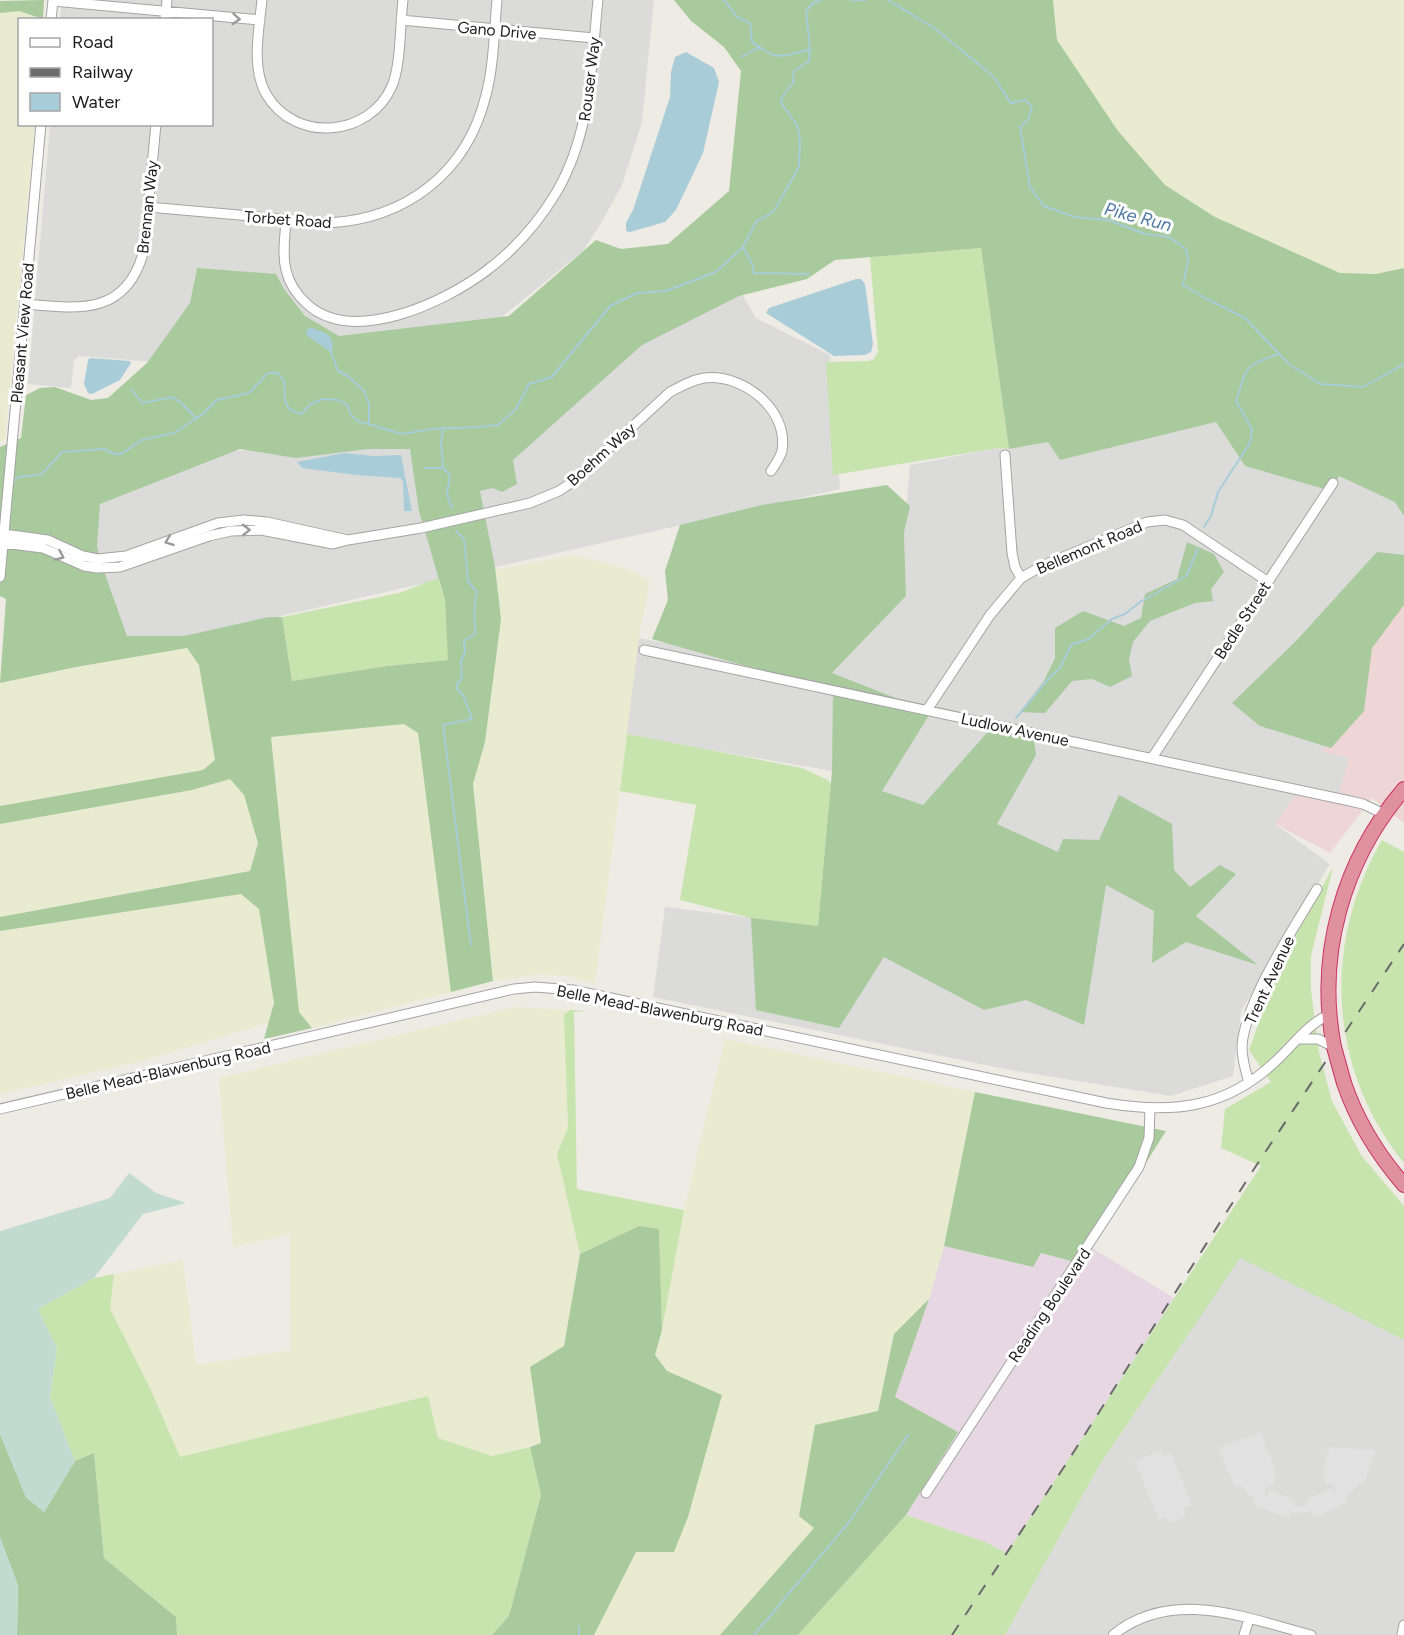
<svg xmlns="http://www.w3.org/2000/svg" width="1404" height="1635" viewBox="0 0 1404 1635" font-family="Figtree,sans-serif">
<style>
.residential{fill:#dbdbda}
.commercial{fill:#edd6d5}
.industrial{fill:#e6d7e3}
.farmland{fill:#e9ebd1}
.grass{fill:#c7e4ae}
.forest{fill:#a8ca9c;fill-rule:evenodd}
.wetland{fill:#c2dbd0}
.parking{fill:#e1e1e1}
.water{fill:#a8ccd8}
.lines{fill:none;stroke-linecap:round;stroke-linejoin:round}
.stream{stroke:#a8ccd8;stroke-width:2}
.minor-casing{stroke:#a4a4a4;stroke-width:11}
.highway-casing{stroke:#cb3263;stroke-width:16}
.minor{stroke:#fff;stroke-width:9}
.highway{stroke:#df929e;stroke-width:14}
.rail{stroke:#6b6b6b;stroke-width:2;stroke-dasharray:12 12;stroke-linecap:butt}
.highway-bridge-casing{stroke:#cb3263;stroke-width:16;stroke-linecap:butt}
.highway-bridge{stroke:#df929e;stroke-width:14}
.oneway{stroke:#999}
.labels{text-anchor:middle;stroke-width:6;stroke-linejoin:round;paint-order:stroke}
.street-label{font-size:16px;fill:#1d1d1d;stroke:#fff}
.water-label{font-size:18px;font-style:italic;fill:#5179a5;stroke:#fff}
</style>
<rect width="100%" height="100%" fill="#eeebe4"/>
<path class="residential" d="M62 0H654L642 122 622 185 601 223 583 251 502 317 339 339 302 316 265 275 195 274 192 306 155 362 79 356 74 360 71 388 28 384 50 125 212 124V20L60 19Z
M742 294 756 318 830 355 840 489 126 651 94 558 98 502 232 451 409 442 644 342Z
M1216 422 1245 466 1339 476 1396 502 1404 514V582L1337 802 1275 824 1330 864 1241 1011 1233 1076 1171 1096 1010 1070 653 997 665 907 818 926 881 791 832 771 625 735 638 638 832 673 906 596 904 532 910 465 999 448 1009 449 1049 442 1060 460Z
M1240 1257 1404 1340V1635H1005L1099 1466Z"/>
<path class="commercial" d="M1404 600V823L1372 798 1330 853 1275 824 1297 793 1337 801 1349 758 1322 752 1330 729 1365 650Z"/>
<path class="industrial" d="M944 1246 1032 1267 1040 1253 1082 1264 1092 1248 1174 1298 1007 1553 985 1542 906 1515 958 1432 895 1397 929 1299Z"/>
<path class="farmland" d="M1053 0H1404V268L1376 274 1340 273 1215 217 1165 185 1118 131 1057 40Z
M19 11 43 19 20 20V124L35 125 5 439 0 443V13Z
M573 555 628 569 650 581 640 630 595 984 572 977 539 974 493 981 473 784 485 742 501 619 495 570Z
M187 648 199 665 215 760 203 770 0 806V683L76 667Z
M404 724 418 733 451 992 312 1028 299 1012 271 737Z
M230 779 244 795 258 843 250 871 0 917V824L192 790Z
M241 894 259 909 274 1003 268 1023 142 1061 0 1094V931Z
M515 1007 570 1010 564 1014 568 1128 557 1154 580 1254 564 1347 530 1367 541 1443 492 1456 438 1438 428 1396 180 1457 150 1388 110 1309 114 1274 183 1260 196 1365 291 1350 290 1234 233 1247 219 1078Z
M725 1039 975 1092 944 1246 929 1299 894 1334 878 1411 815 1527 720 1635H594L636 1552 721 1395 667 1371 655 1355 662 1330 684 1210Z"/>
<path class="grass" d="M981 248 1009 449 999 448 833 475 826 362 868 361 874 359 878 352 870 257Z
M438 578 445 600 449 660 387 666 292 681 282 617 399 593Z
M627 734 802 768 828 780 831 784 818 926 751 918 680 900 696 805 620 791Z
M1382 840 1404 852V1163C1328 1069 1322 943 1382 840Z
M1333 867 1311 956V990L1319 1052 1332 1101 1361 1155 1404 1206V1340L1240 1258 1099 1466 1005 1635H798L906 1515 985 1542 1007 1553 1261 1166 1221 1148 1225 1109 1271 1082 1249 1050 1268 997 1293 940Z
M570 1010 586 1011 574 1012 577 1189 684 1210 662 1330 659 1229 639 1226 580 1254 557 1154 568 1128 564 1014Z
M114 1274 110 1309 150 1388 180 1457 428 1396 438 1438 492 1456 530 1447 541 1495 509 1616 492 1635H177L176 1617 104 1558 94 1453 75 1461 50 1397 57 1348 37 1309 94 1278Z"/>
<path class="forest" d="M44 0 43 19 19 11 0 13V1Z
M674 0H1053L1057 40 1118 131 1165 185 1215 217 1340 273 1376 274 1404 268V516L1395 502 1339 476 1331 491 1245 466 1216 422 1060 460 1048 442 1009 449 981 248 835 260 807 279 739 296 642 345 513 460 517 484 502 492 493 488 480 491 495 567 501 619 485 742 473 784 493 981 451 992 418 733 404 724 271 737 299 1012 312 1028 264 1039 274 1003 259 909 241 894 0 931V917L250 871 258 843 244 795 230 779 192 790 0 824V806L203 770 215 760 199 665 187 648 76 667 0 683 6 599 0 596V447L21 438 26 395 40 388 55 387 91 400 108 398 147 363 190 303 197 268 276 274 284 289 305 316 339 336 509 316 596 240 621 249 668 244 729 191 741 71 724 47 691 21ZM240 449 296 458 368 449H410L419 511 445 600 448 660 387 666 292 681 282 617H269L184 636H127L106 577 97 547 100 504Z
M887 485 910 506 904 532 906 596 832 673 931 712 882 791 923 805 993 726 1033 734 1036 755 997 824 1058 852 1063 839 1099 840 1119 795 1172 824 1174 870 1190 887 1220 865 1236 874 1196 916 1258 965 1186 942 1152 963 1154 911 1106 885 1084 1025 1026 1000 984 1010 884 957 839 1028 756 1010 751 918 818 926 832 771 833 691 652 639 668 600 665 571 680 525 762 505Z
M1187 542 1214 554 1224 572 1211 589 1213 601 1195 603 1150 621 1133 642 1129 659 1132 676 1110 687 1092 679 1072 681 1045 713 1020 712 1044 681 1055 658V628L1083 611 1124 626 1141 618 1145 594 1177 579Z
M1377 552 1404 555V605L1372 648 1364 711 1331 748 1260 726 1232 703 1296 641Z
M975 1092 1166 1131 1082 1264 1041 1253 1033 1267 944 1246Z
M639 1226 659 1229 662 1330 655 1355 667 1371 722 1395 688 1517 674 1552H636L594 1635H492L509 1616 541 1495 530 1447 541 1443 530 1367 564 1346 580 1254Z
M929 1299 895 1397 958 1432 906 1515 798 1635H720L814 1528 799 1516 815 1425 878 1411 894 1334Z
M0 1434 26 1497 44 1512 75 1461 94 1453 104 1558 176 1617 177 1635H17L18 1586 0 1537Z"/>
<path class="wetland" d="M129 1173 156 1193 186 1203 143 1214 94 1278 38 1309 57 1348 50 1397 75 1461 44 1512 26 1497 0 1434V1231L110 1198Z
M0 1537 18 1586 17 1635H0Z"/>
<path class="parking" d="M1260 1432 1275 1468 1276 1476 1273 1486 1267 1485 1264 1495 1267 1496 1269 1489 1294 1500 1293 1506H1307L1306 1500 1330 1488 1333 1493 1336 1492 1332 1483 1326 1485 1323 1474 1324 1466 1330 1447 1376 1450 1364 1484 1359 1482 1356 1488 1345 1496 1348 1502 1314 1518 1311 1512 1290 1514 1289 1519 1252 1504 1254 1497 1247 1494 1241 1485 1235 1487 1218 1448Z
M1161 1450 1164 1456 1171 1453 1192 1505 1183 1509 1186 1516 1169 1523 1166 1517 1159 1520 1135 1461Z"/>
<path class="water" d="M686 52 714 68 719 82 703 153 676 210 665 222 630 232 626 231V223L633 210 670 97 671 72 675 57Z
M856 279H861L865 284 873 344 871 352 865 355 834 356 766 313 769 308Z
M310 327C327 334 335 333 332 353L308 336 305 333Z
M90 358 130 361 131 363 120 380 92 394 88 393 84 384 88 360Z
M344 453 374 456 401 455 412 511H404L403 481 400 478 357 475 302 468 297 462Z"/>
<g class="lines">
<path class="stream" d="M724 0 737 17 750 23 752 42C768 53 773 59 792 54 799 51 804 53 810 48L806 11 813 3 821 0
M851 0H866
M888 0 934 28 993 76 1011 103 1025 100 1032 107 1028 120 1020 127 1030 187 1044 206 1075 217 1108 220 1145 234 1169 237 1186 249 1188 261 1183 285 1205 298 1245 318 1290 365 1321 384 1363 387 1404 364
M741 57 759 47
M743 247 753 266 754 273 809 274
M331 352 338 371 348 376 364 391 369 404V424
M132 390 142 403 172 397 180 402 196 418
M443 428 441 441 443 468 450 475 447 495 452 508
M425 468H443
M13 481 19 477 42 474 62 452 104 449 115 454H122L141 440 174 433 203 414 217 400 249 393 268 373H278L285 382C283 398 284 411 301 414L310 405 322 399 339 400 347 405 351 415 358 421 402 434 432 429 479 427 498 425 516 409 529 384 552 377 610 306 637 293 666 291 716 272 743 247 756 222 774 211 799 167 800 141 797 125 781 103 782 97 793 83 794 71 809 61 810 48
M1204 527 1211 516 1218 492 1250 443 1252 429 1236 401C1247 367 1244 365 1279 354
M456 531 464 539 468 581 477 592C474 604 473 621 476 633L464 641 465 652 461 661 462 678 457 684 458 690 463 695 472 719 443 725 471 945
M1016 718 1050 677 1060 668 1071 645 1088 639 1112 619 1125 614 1140 602 1186 576 1198 549
M579 1627V1635
M754 1635 849 1522 908 1435"/>
<defs>
<path id="minor" d="M262 0C259 30 251 67 266 94 295 144 370 137 392 86 401 65 400 24 403 0
M53 1 260 20
M51 20 53 0
M165 20 167 0
M401 20 594 38
M148 207 328 223C406 219 467 173 486 95 494 65 494 31 497 0
M286 220C285 237 282 254 286 270 289 283 297 295 307 304 353 346 445 302 486 271 514 250 538 223 556 193 591 134 591 67 598 0
M25 304C79 309 127 316 144 250L156 124
M1005 455 1012 553 1015 567 1021 578
M4 534 48 540 83 556 98 559 126 556 218 523 244 520 267 522 348 540
M3 543 43 548 84 566 97 568 120 567 209 536 231 531 261 530 333 544 348 540 421 528 530 503 559 491 571 483 670 392C681 386 692 380 704 378 742 373 789 409 782 451 780 458 775 465 771 471
M0 577 41 124
M644 650 1350 801 1363 804 1384 814
M927 710 990 615 1021 578 1042 566 1147 522 1165 520 1183 525 1267 581
M1152 758 1333 483
M1298 1039H1318L1334 1047
M1249 1082C1245 1070 1242 1059 1242 1046 1245 1001 1294 928 1317 889
M0 1109 514 989 535 987 573 990 1106 1103C1172 1114 1226 1109 1277 1060 1295 1043 1306 1026 1328 1015
M926 1493 1139 1167 1149 1138 1150 1109
M1113 1635C1172 1587 1246 1618 1311 1635
M1244 1635 1249 1619
M1402 1635 1404 1625"/>
<path id="highway" d="M1334 1047C1316 955 1343 860 1404 789
M1344 1083C1357 1121 1378 1155 1404 1185"/>
</defs>
<use href="#minor" class="minor-casing"/>
<use href="#highway" class="highway-casing"/>
<use href="#minor" class="minor"/>
<use href="#highway" class="highway"/>
<path class="rail" d="M952 1635 1066 1464 1254 1169 1404 944"/>
<defs>
<path id="highway-bridge" d="M1334 1047 1344 1083"/>
</defs>
<use href="#highway-bridge" class="highway-bridge-casing"/>
<use href="#highway-bridge" class="highway-bridge"/>
</g>
<defs><path id="oneway-chevron" d="M-2-3.5L2.5 0L-2 3.5" fill="none" stroke-width="1.6" stroke-linecap="round" stroke-linejoin="round" transform="scale(1.5)"/></defs>
<g class="oneway">
<use href="#oneway-chevron" transform="translate(236 19) rotate(5)"/>
<use href="#oneway-chevron" transform="translate(246 530) rotate(-1)"/>
<use href="#oneway-chevron" transform="translate(169 541) rotate(160)"/>
<use href="#oneway-chevron" transform="translate(60 556) rotate(24)"/>
</g>
<g class="labels">
<g class="street-label">
<text transform="translate(497 30) rotate(5)" y="6">Gano Drive</text>
<text transform="translate(589 79) rotate(-83)" y="6">Rouser Way</text>
<text transform="translate(147 207) rotate(-84)" y="6">Brennan Way</text>
<text transform="translate(288 219) rotate(4)" y="6">Torbet Road</text>
<text transform="translate(22 333) rotate(-85)" y="6">Pleasant View Road</text>
<text transform="translate(601 454) rotate(-42)" y="6">Boehm Way</text>
<text transform="translate(1089 547) rotate(-23)" y="6">Bellemont Road</text>
<text transform="translate(1242 620) rotate(-57)" y="6">Bedle Street</text>
<text transform="translate(1015 729) rotate(12)" y="6">Ludlow Avenue</text>
<text transform="translate(1269 980) rotate(-65)" y="6">Trent Avenue</text>
<text transform="translate(660 1010) rotate(11)" y="6">Belle Mead-Blawenburg Road</text>
<text transform="translate(168 1070) rotate(-13)" y="6">Belle Mead-Blawenburg Road</text>
<text transform="translate(1049 1305) rotate(-56)" y="6">Reading Boulevard</text>
</g>
<g class="water-label">
<text transform="translate(1138 217) rotate(15)" y="6">Pike Run</text>
</g>
</g>
<rect x="18" y="18" width="195" height="108" fill="#ffffff" stroke="#a5a5a5" stroke-width="1.5"/>
<rect x="30" y="38" width="30" height="9" fill="#ffffff" stroke="#a5a5a5" stroke-width="1.5"/>
<text x="72" y="48" font-size="18" fill="#1d1d1d">Road</text>
<rect x="30" y="68" width="30" height="9" fill="#6b6b6b" stroke="#a5a5a5" stroke-width="1.5"/>
<text x="72" y="78" font-size="18" fill="#1d1d1d">Railway</text>
<rect x="30" y="93" width="30" height="18" fill="#a8ccd8" stroke="#a5a5a5" stroke-width="1.5"/>
<text x="72" y="108" font-size="18" fill="#1d1d1d">Water</text>
</svg>
